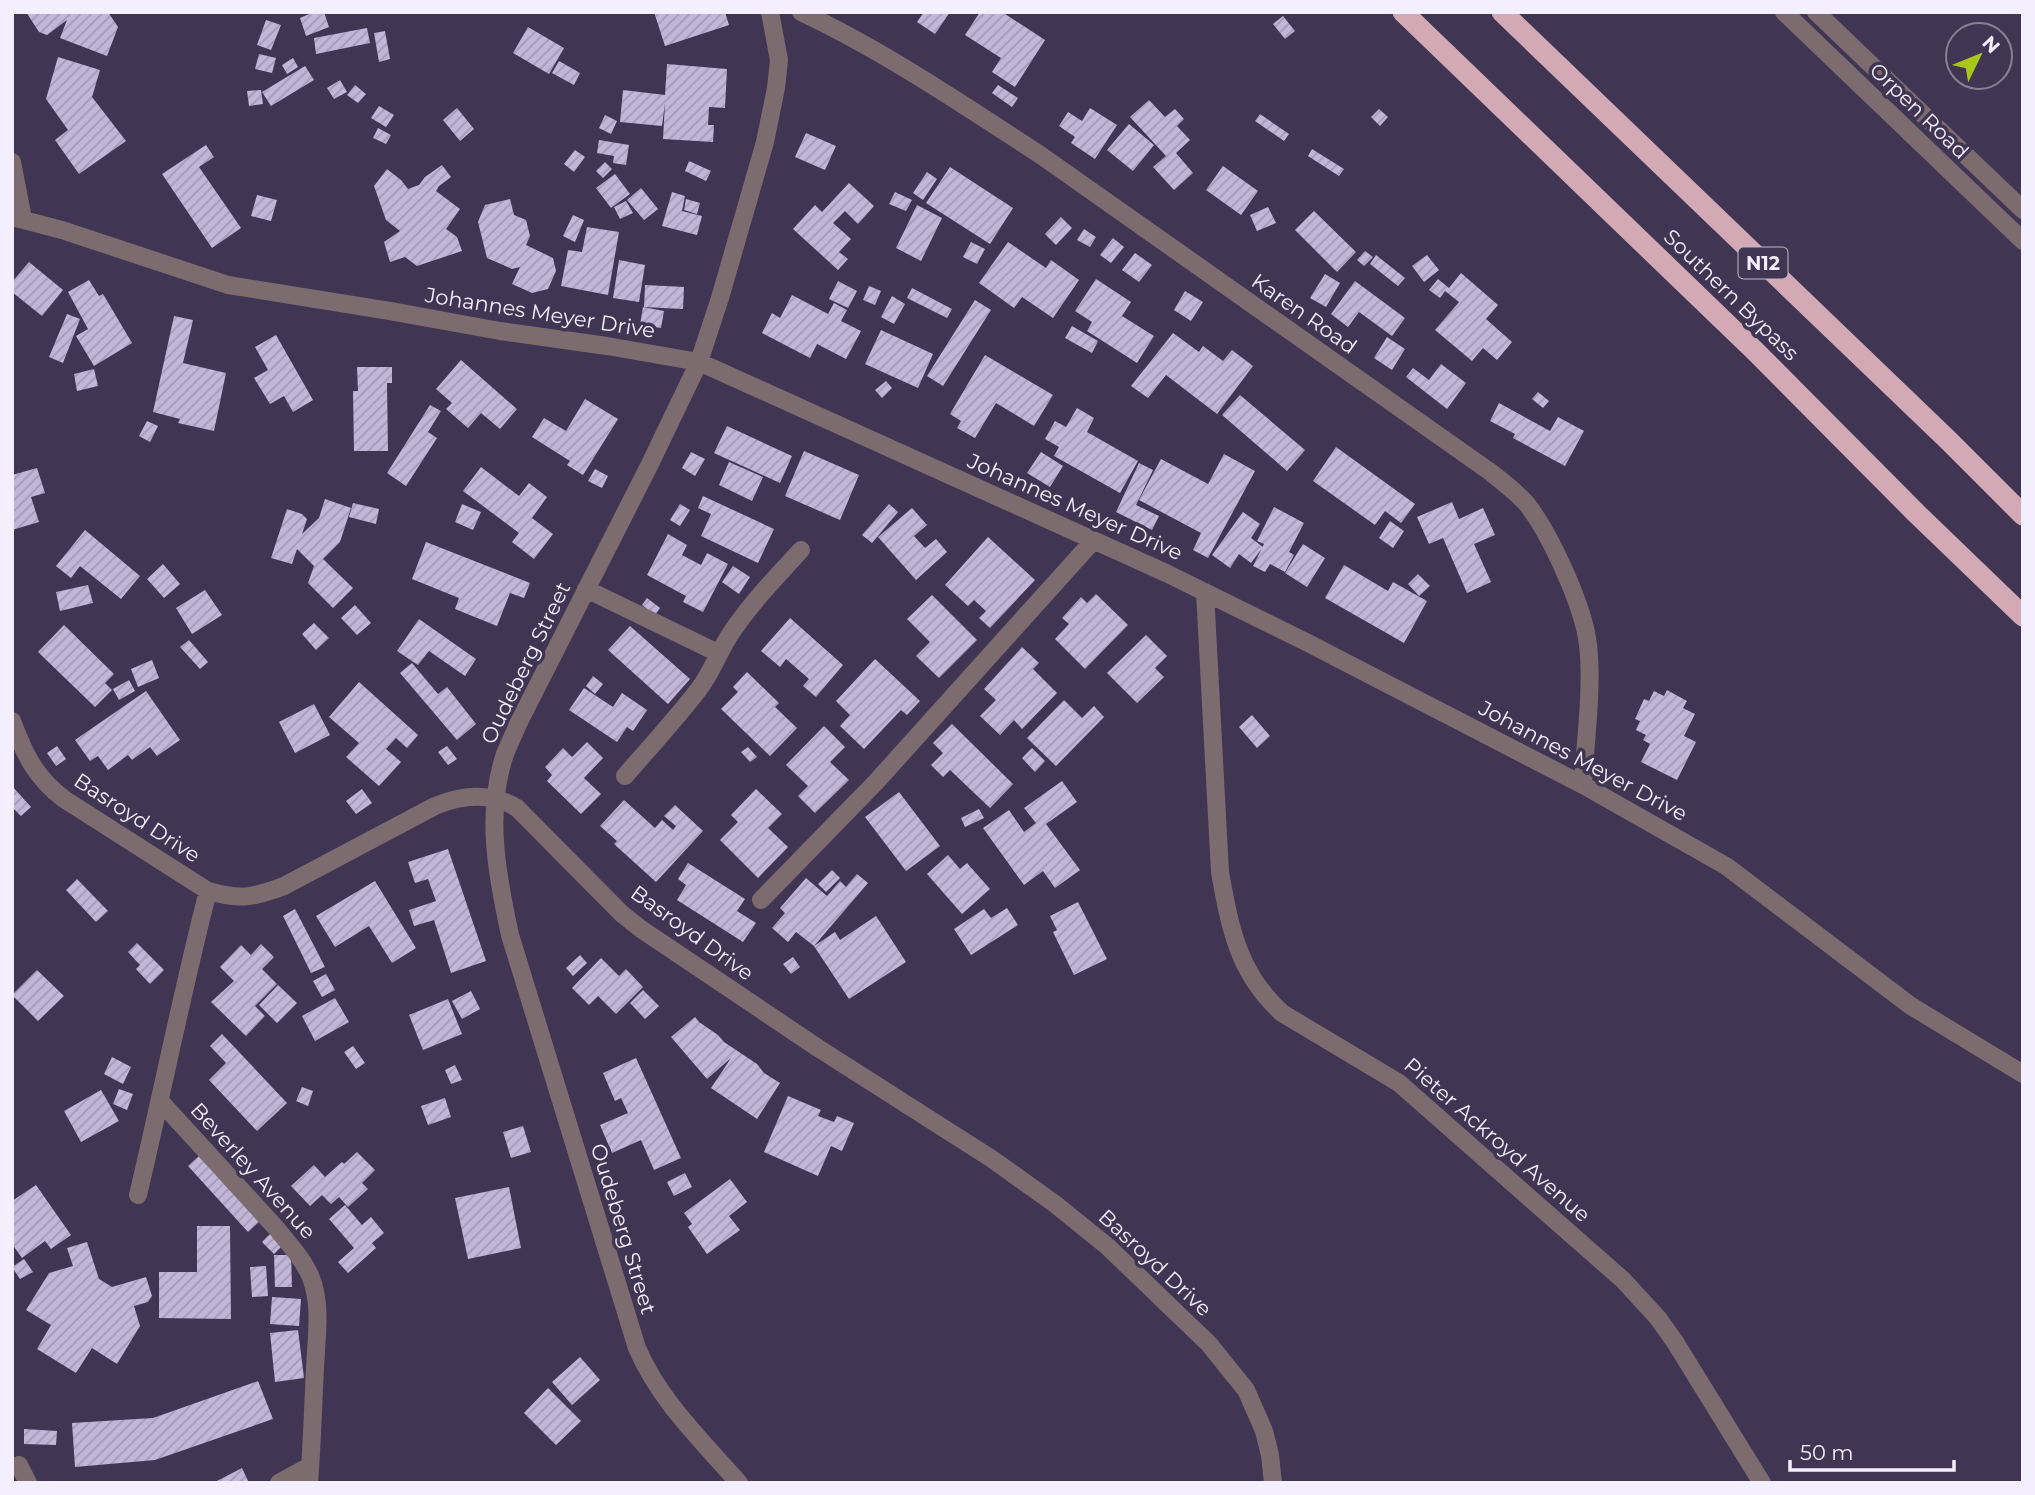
<svg xmlns="http://www.w3.org/2000/svg" width="2035" height="1495" viewBox="0 0 2035 1495" font-family="Montserrat,sans-serif">
<style>
.building{fill:url(#building-hatch)}
.lines{fill:none;stroke-linecap:round;stroke-linejoin:round}
.minor{stroke:#7c6b6f;stroke-width:18}
.highway{stroke:#d2a9b4;stroke-width:21}
.labels{text-anchor:middle;stroke-width:7;stroke-linejoin:round;paint-order:stroke}
.shield{fill:#403653;stroke:#bdb8ca;stroke-width:2}
.shield-label{font-size:19px;font-weight:bold;fill:#f3effd}
.street-label{font-size:21px;fill:#f3effd;stroke:#403653}
</style>
<defs>
<pattern id="building-hatch" width="6" height="6" patternUnits="userSpaceOnUse" patternTransform="scale(1.75)"><rect width="6" height="6" fill="#c1b5d8"/><path d="M-1 1l2-2M0 6l6-6M5 7l2-2" fill="none" stroke="#a39ab5"/></pattern>
</defs>
<rect width="100%" height="100%" fill="#403653"/>
<path class="building" d="M26 12H108L118 27 107 56 60 38 67 20 47 35 39 32Z
M314 12H324L329 27 306 36 300 18Z
M654 12H725L729 25 665 46Z
M924 12H950L935 34 917 22Z
M980 12H1002L1045 40 1015 87 992 72 1001 58 965 35Z
M1283 16 1295 31 1285 39 1273 24Z
M266 20 281 25 271 50 257 45Z
M528 27 564 48 549 74 513 53Z
M367 28 370 43 316 54 314 38Z
M385 31 390 59 379 62 374 33Z
M259 54 276 58 272 73 255 69Z
M58 57 100 70 92 97 126 141 79 174 55 140 68 130 46 99Z
M293 58 298 67 287 74 282 65Z
M559 61 580 73 574 85 552 73Z
M667 64 727 69 725 108 709 107 708 125H714L713 142 663 139 665 103 662 126 620 122 623 90 665 95Z
M305 66 314 80 271 106 262 92Z
M340 80 347 92 334 99 327 88Z
M355 85 366 94 358 103 347 95Z
M998 85 1018 98 1012 107 992 93Z
M261 90 263 104 249 106 247 91Z
M1149 100 1165 117 1175 109 1184 119 1177 126 1190 140 1176 153 1193 173 1174 190 1153 167 1166 156 1130 117Z
M379 106 394 115 386 127 371 118Z
M457 108 474 129 460 141 443 120Z
M1090 108 1117 125 1095 159 1071 143 1075 137 1059 126 1068 112 1082 121Z
M1379 109 1388 117 1380 126 1371 117Z
M1260 114 1289 134 1284 141 1255 121Z
M605 115 617 121 611 134 599 128Z
M1129 124 1154 145 1133 171 1107 150Z
M378 128 391 135 386 144 373 138Z
M806 133 836 146 825 170 795 157Z
M599 140 629 145 626 165 613 163 614 156 597 153Z
M206 145 214 157 199 167 241 228 212 248 162 174Z
M1312 149 1344 169 1339 176 1308 156Z
M575 150 585 157 574 172 564 164Z
M689 161 711 171 706 181 685 171Z
M605 162 612 169 603 178 596 171Z
M442 165 451 177 439 186 436 191 460 209 446 229 457 237 462 251 417 266 405 257 390 262 384 242 400 231 386 220 374 186 387 169 401 180 408 189 419 185 425 177Z
M1223 166 1258 191 1241 215 1206 190Z
M950 167 1013 208 990 244 926 203Z
M927 172 937 179 923 200 913 193Z
M615 174 630 194 611 208 596 188Z
M849 183 874 206 858 224 845 211 833 223 851 239 839 252 848 259 838 270 793 229 815 205 822 212Z
M641 188 658 209 644 220 627 200Z
M672 192 685 196 682 211 702 216 697 235 662 226Z
M895 192 912 200 906 211 889 204Z
M257 195 277 200 271 221 251 216Z
M510 199 514 215 526 220 530 236 526 245 553 258 556 271 548 289 532 293 512 284 520 267 512 269 487 258 478 222 485 205Z
M686 199 700 203 697 214 684 210Z
M626 201 633 213 620 219 614 207Z
M917 205 942 218 921 261 896 248Z
M1268 207 1276 223 1257 231 1250 215Z
M1314 211 1356 252 1337 272 1295 230Z
M573 215 584 220 575 242 563 236Z
M1061 217 1072 228 1056 245 1045 234Z
M587 227 619 232 608 295 561 286 568 250 582 252Z
M1084 229 1096 237 1090 247 1077 240Z
M1113 238 1124 247 1111 263 1100 255Z
M971 242 985 249 977 264 963 257Z
M1008 242 1046 268 1051 260 1079 280 1053 318 1022 297 1014 308 979 283Z
M1365 251 1373 257 1364 266 1357 260Z
M1135 253 1152 265 1139 282 1122 270Z
M1376 255 1405 278 1398 286 1370 264Z
M1427 255 1439 270 1424 282 1412 266Z
M619 260 645 265 639 302 613 298Z
M29 262 63 290 42 316 12 292V282Z
M1461 273 1498 305 1486 319 1512 342 1497 360 1483 348 1472 361 1435 330 1459 302 1445 291 1440 298 1429 290 1438 279 1449 288Z
M1325 274 1340 283 1326 307 1310 298Z
M1096 279 1131 302 1122 316 1154 336 1137 363 1087 331 1092 322 1075 311Z
M89 280 99 296 103 294 132 343 94 366 76 336 88 329 68 292Z
M838 281 857 291 848 308 829 299Z
M1355 281 1405 318 1392 336 1359 312 1348 327 1331 314Z
M645 285 684 287 683 309 644 307Z
M869 286 881 291 875 305 863 300Z
M912 288 952 309 947 318 907 298Z
M1185 291 1203 302 1191 321 1174 310Z
M792 295 828 314 834 303 847 310 841 321 861 331 846 359 817 344 810 358 762 333 772 313 780 318Z
M892 296 905 304 894 324 881 317Z
M975 300 991 310 943 386 927 376Z
M643 307 664 311 661 328 640 325Z
M67 314 80 319 63 363 49 357Z
M174 316 193 320 183 363 226 373 214 431 178 423 180 419 153 412Z
M1072 326 1098 341 1092 353 1065 338Z
M881 330 933 354 918 388 865 364Z
M1173 333 1199 352 1203 346 1223 361 1232 350 1253 366 1217 414 1166 375 1148 398 1131 386Z
M276 335 313 400 293 412 284 396 270 404 254 378 268 370 255 347Z
M1387 337 1405 349 1392 370 1374 358Z
M985 355 1053 395 1034 426 996 403 975 438 957 428 961 421 950 414Z
M461 360 517 409 500 429 481 413 468 428 446 409 452 403 436 389Z
M1441 364 1466 383 1447 409 1406 377 1413 368 1429 380Z
M357 367H392V383H387L388 451H354L353 391H358Z
M94 369 98 386 77 391 74 374Z
M886 381 892 388 882 398 875 390Z
M1538 392 1549 401 1543 408 1532 399Z
M1240 395 1305 450 1287 471 1222 415Z
M585 399 618 419 583 475 567 465 570 461 532 437 544 418 566 431Z
M1499 403 1550 431 1558 417 1584 431 1565 466 1513 438 1515 434 1490 421Z
M430 405 441 411 428 432 437 438 406 486 387 473Z
M1077 408 1094 418 1087 432 1138 461 1120 493 1054 456 1059 447 1045 439 1055 421 1066 427Z
M147 421 158 426 150 442 139 436Z
M727 426 792 456 780 483 714 453Z
M1336 447 1415 504 1401 523 1385 511 1375 525 1313 481Z
M804 451 859 475 840 520 785 496Z
M691 452 705 459 695 476 682 468Z
M1041 452 1063 466 1050 487 1027 473Z
M1224 454 1255 471 1208 558 1193 550 1201 533 1139 500 1161 459 1208 484Z
M729 462 763 477 752 501 719 485Z
M1139 463 1153 470 1136 505 1159 516 1152 530 1116 512Z
M481 467 519 496 529 483 547 497 532 518 553 534 534 559 512 542 519 533 463 491Z
M37 468 45 493 31 497 39 522 12 530V475Z
M595 469 608 476 602 488 588 481Z
M703 496 774 529 758 563 701 536 711 514 698 508Z
M325 499 351 508 340 542 323 559 353 588 333 608 308 583 314 566 297 549 292 564 271 558 287 509 302 514 307 519 302 534 319 518Z
M1452 502 1459 519 1483 508 1495 535 1474 544 1491 582 1467 593 1443 538 1429 544 1417 517Z
M353 503 379 509 376 524 349 517Z
M462 504 481 512 473 530 455 522Z
M680 504 690 510 680 526 670 520Z
M889 504 898 512 872 543 862 535Z
M1274 507 1304 523 1289 552 1294 555 1285 572 1270 564 1265 572 1253 566 1264 544 1257 541Z
M912 508 927 525 914 536 925 548 936 539 947 552 916 580 878 537Z
M1243 512 1260 524 1251 538 1263 547 1251 563 1239 554 1230 568 1212 555Z
M1390 521 1404 531 1393 548 1379 538Z
M85 530 140 576 121 599 80 566 71 578 56 566Z
M668 534 687 545 682 555 701 565 707 553 728 564 703 612 683 602 686 596 647 575Z
M988 537 1035 580 990 628 979 618 986 611 974 600 968 606 945 585Z
M426 542 530 583 524 598 510 593 497 626 455 609 459 598 412 579Z
M1303 544 1325 558 1307 587 1285 573Z
M163 564 180 584 164 598 147 579Z
M1344 565 1388 591 1393 582 1427 601 1404 643 1325 598Z
M733 566 750 577 739 594 722 582Z
M1418 574 1430 586 1419 596 1408 584Z
M88 585 93 603 60 611 56 592Z
M205 590 222 615 192 634 176 608Z
M1096 594 1128 625 1085 669 1055 639 1069 624 1062 618 1081 597 1087 603Z
M932 595 977 640 939 678 916 656 930 642 907 619Z
M647 598 660 608 655 615 642 605Z
M355 605 371 623 357 635 341 618Z
M790 618 843 665 816 697 803 686 809 679 786 659 780 667 761 651Z
M419 619 476 659 465 676 429 651 418 665 397 651Z
M314 623 329 638 316 650 302 634Z
M64 625 114 674 105 683 112 690 95 707 38 652Z
M630 626 690 679 668 704 608 650Z
M1146 635 1167 656 1155 668 1164 677 1137 703 1107 673Z
M189 640 208 662 200 669 180 647Z
M1022 647 1039 663 1033 669 1057 693 1022 729 1014 720 1000 735 980 716 996 700 984 689Z
M875 659 920 701 907 715 901 710 864 749 840 726 850 715 836 701Z
M152 660 159 678 138 687 131 669Z
M412 663 438 694 447 687 476 724 457 740 400 673Z
M747 672 779 703 775 707 797 728 770 756 721 709 738 692 733 687Z
M593 676 603 684 595 694 586 686Z
M129 680 135 691 119 700 113 689Z
M359 682 418 735 407 748 396 738 386 749 401 762 379 786 346 757 359 743 329 717Z
M584 688 613 707 622 693 647 710 633 731 627 727 617 742 569 710Z
M1667 690 1687 701 1683 708 1695 714 1684 736 1696 742 1677 780 1641 762 1650 744 1643 740 1646 735 1636 730 1640 721 1635 719 1644 699 1649 701 1654 691 1664 696Z
M146 691 180 740 157 756 150 747 132 760 128 755 108 770 98 756 90 761 75 740Z
M1064 700 1082 718 1094 706 1104 717 1056 766 1027 738Z
M314 704 330 735 295 753 279 722Z
M1252 715 1270 736 1257 748 1239 727Z
M952 724 1013 784 990 808 950 770 943 777 931 765 943 753 933 743Z
M824 726 845 747 830 762 849 780 815 813 798 796 808 786 786 765Z
M587 742 603 758 584 778 601 794 581 814 547 781 552 775 545 767 563 748 572 757Z
M57 746 66 759 56 766 47 753Z
M447 746 457 759 448 765 438 752Z
M748 747 757 757 750 762 741 752Z
M1032 748 1045 761 1035 772 1022 758Z
M1062 781 1077 802 1046 824 1080 870 1055 888 1043 871 1024 885 983 828 1009 810 1024 832 1036 823 1024 808Z
M12 786 31 807 21 816 12 807Z
M362 789 372 803 356 814 346 801Z
M756 789 782 814 768 828 788 847 758 878 720 840 738 822 731 815Z
M899 792 940 846 906 871 865 817Z
M624 800 655 828 662 820 673 830 676 826 664 816 675 805 703 831 656 882 614 844 617 841 600 826Z
M979 809 984 818 965 827 961 818Z
M448 849 486 961 451 973 434 920 414 926 409 910 436 901 428 879 415 883 408 862Z
M948 855 960 869 967 863 990 889 962 914 927 874Z
M688 863 745 899 737 911 756 923 743 942 677 900 686 885 678 879Z
M832 870 840 878 826 892 818 884Z
M857 874 868 883 814 946 796 932 788 942 772 928 785 913 780 908 806 878 827 896 840 881 846 887Z
M77 879 108 911 96 922 66 890Z
M375 881 416 948 392 963 369 926 335 947 316 916Z
M1078 902 1107 959 1074 975 1053 932 1057 930 1050 916Z
M1007 908 1018 925 971 955 954 929 984 909 991 918Z
M295 909 325 967 311 973 283 916Z
M876 916 906 962 849 999 814 946 835 932 840 940Z
M137 943 164 970 150 984 136 969 140 965 128 952Z
M261 944 274 957 262 969 277 984 255 1006 265 1016 246 1036 211 1002 234 981 220 967 241 945 251 955Z
M580 955 587 963 573 976 566 968Z
M793 957 800 967 791 974 783 964Z
M601 958 619 976 626 969 643 987 616 1014 598 996 589 1005 572 988Z
M37 970 64 996 38 1021 12 995Z
M326 974 335 990 322 997 313 981Z
M278 985 297 1003 277 1023 259 1005Z
M643 990 659 1006 645 1019 630 1003Z
M471 991 480 1009 462 1019 452 1001Z
M335 998 349 1022 315 1041 302 1016Z
M448 999 462 1034 423 1050 409 1015Z
M695 1017 699 1022 718 1035 724 1042 757 1064 764 1073 780 1083 757 1119 711 1088 731 1058 707 1079 671 1037Z
M222 1034 287 1103 257 1131 209 1080 226 1063 210 1046Z
M353 1046 365 1063 356 1069 344 1052Z
M112 1057 131 1067 123 1084 104 1074Z
M636 1058 681 1158 654 1170 641 1140 612 1153 600 1125 628 1113 621 1098 615 1101 603 1073Z
M455 1065 462 1080 451 1084 445 1070Z
M302 1087 313 1091 308 1106 296 1101Z
M119 1089 133 1094 127 1110 113 1104Z
M101 1090 119 1121 81 1142 64 1111Z
M788 1096 821 1110 818 1116 834 1122 837 1116 854 1123 842 1151 831 1146 818 1176 764 1152Z
M445 1098 451 1117 428 1125 421 1106Z
M523 1126 531 1152 511 1158 503 1132Z
M357 1152 375 1170 362 1183 368 1189 348 1207 339 1197 331 1204 322 1195 310 1206 291 1186 314 1165 325 1177 342 1162 344 1164Z
M200 1155 262 1219 248 1232 188 1166Z
M685 1173 692 1187 674 1196 667 1182Z
M730 1179 747 1202 729 1216 740 1230 707 1254 688 1227 692 1224 684 1213Z
M36 1185 71 1235 51 1249 45 1241 22 1258 12 1244V1201Z
M509 1187 521 1248 468 1259 455 1198Z
M345 1205 362 1225 371 1217 384 1233 372 1243 376 1248 348 1273 338 1262 354 1248 329 1219Z
M197 1226H230L231 1319 159 1318V1272H197Z
M273 1231 285 1243 274 1254 262 1242Z
M87 1242 99 1279 112 1287 146 1277 152 1296 148 1302 134 1306 140 1326 117 1364 92 1348 76 1373 37 1349 51 1325 26 1310 49 1273 73 1266 67 1248Z
M274 1255H291L292 1287H275Z
M24 1259 33 1272 20 1279 12 1267Z
M266 1266 268 1296 252 1297 250 1267Z
M272 1297 301 1299 299 1326 270 1324Z
M298 1330 304 1378 275 1382 270 1333Z
M580 1357 600 1380 572 1405 552 1382Z
M258 1381 273 1419 155 1460 75 1467 72 1423 153 1418Z
M548 1388 581 1421 556 1445 524 1413Z
M24 1429 57 1431 56 1445 24 1444Z
M242 1468 249 1483H213Z"/>
<g class="lines">
<path class="minor" d="M801 12C884 51 962 104 1039 154L1489 471C1502 481 1515 491 1526 503 1550 533 1584 607 1588 645 1593 688 1585 742 1583 785
M1784 12 2023 241
M1816 12 2023 210
M12 162 23 219
M12 217 62 230 228 285 390 311 500 331 607 346 699 362 1166 573 1308 643 1583 785 1726 866 1911 1006 2023 1074
M586 589 718 653
M1205 592 1220 872C1230 928 1238 973 1282 1013L1399 1083 1623 1280 1658 1318 1675 1342 1762 1483
M12 721C25 755 35 777 64 799L208 891C241 900 252 898 284 886L435 806C462 795 491 792 517 808L622 914 641 929 818 1048 992 1159 1055 1204 1107 1246 1209 1344 1246 1390 1264 1431 1270 1455 1273 1483
M625 776C650 747 676 719 699 689 712 672 719 651 731 633 751 603 777 576 801 550
M761 900 876 782 1093 541
M160 1101 277 1229C289 1244 304 1260 311 1278 322 1305 316 1340 315 1369 313 1407 312 1445 309 1483
M138 1195C162 1094 182 992 208 891
M19 1465 28 1483
M279 1483 310 1466
M739 1483C702 1441 659 1400 637 1348L510 935C497 875 485 813 505 754 509 744 514 734 518 724L649 466 699 362 720 298 765 142 776 88 779 60 770 12"/>
<path class="highway" d="M1403 12 1755 351 1916 513 2023 616
M1502 12 1948 440 2023 515"/>
</g>
<g class="labels">
<rect class="shield" x="1738.5" y="247.5" width="49" height="31" rx="5"/>
<g class="shield-label">
<text x="1763" y="270">N12</text>
</g>
<g class="street-label">
<text transform="translate(1919 111) rotate(44)" y="7">Orpen Road</text>
<text transform="translate(1731 295) rotate(44)" y="7">Southern Bypass</text>
<text transform="translate(540 313) rotate(9)" y="7">Johannes Meyer Drive</text>
<text transform="translate(1304 314) rotate(35)" y="7">Karen Road</text>
<text transform="translate(1075 507) rotate(24)" y="7">Johannes Meyer Drive</text>
<text transform="translate(526 663) rotate(-64)" y="7">Oudeberg Street</text>
<text transform="translate(1583 761) rotate(28)" y="7">Johannes Meyer Drive</text>
<text transform="translate(137 818) rotate(33)" y="7">Basroyd Drive</text>
<text transform="translate(692 933) rotate(36)" y="7">Basroyd Drive</text>
<text transform="translate(1497 1140) rotate(41)" y="7">Pieter Ackroyd Avenue</text>
<text transform="translate(253 1171) rotate(48)" y="7">Beverley Avenue</text>
<text transform="translate(623 1229) rotate(73)" y="7">Oudeberg Street</text>
<text transform="translate(1155 1263) rotate(43)" y="7">Basroyd Drive</text>
</g>
</g>
<rect width="2035" height="1495" fill="none" stroke="#f3effd" stroke-width="28"/>
<g transform="translate(1979 56) rotate(47)"><circle r="33" fill="#403653" stroke="#888097" stroke-width="2"/>
<path d="M0-5L12 26L0 18L-12 26Z" fill="#a9c71a"/>
<text y="-10" font-size="19" font-weight="bold" text-anchor="middle" fill="#f3effd">N</text>
</g>
<path d="M1790 1460v10h164v-10" fill="none" stroke="#f3effd" stroke-width="3.5"/>
<text x="1800" y="1460" font-size="21" fill="#f3effd" stroke="#403653" stroke-width="5" paint-order="stroke">50 m</text>
</svg>
